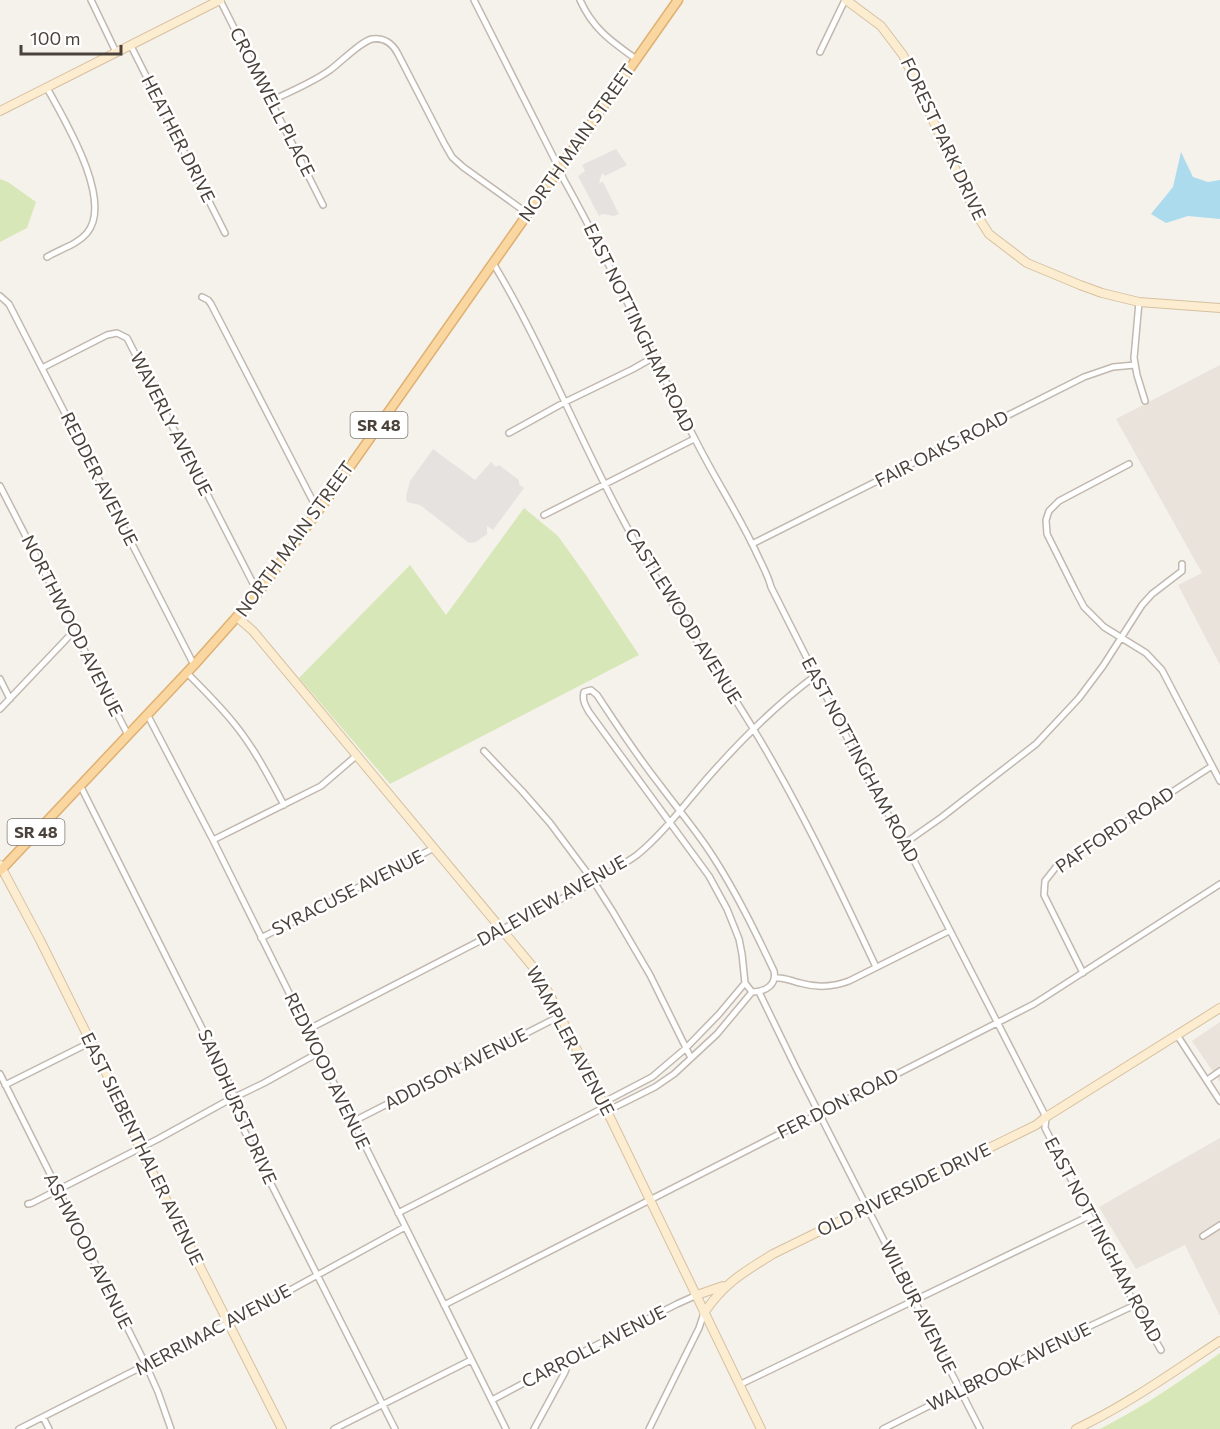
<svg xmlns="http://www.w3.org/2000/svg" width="1220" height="1429" viewBox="0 0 1220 1429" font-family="Commissioner,sans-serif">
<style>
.residential{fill:#e9e3db}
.green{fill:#d8e7b8}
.parking{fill:#e5e2e0}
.water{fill:#addbee}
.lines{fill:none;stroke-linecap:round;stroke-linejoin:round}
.street-casing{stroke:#c1b8af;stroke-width:8}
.secondary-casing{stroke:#d6c1a0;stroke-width:10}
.primary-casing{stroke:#dfb071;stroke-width:11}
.street{stroke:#fff;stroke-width:5}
.secondary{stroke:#fcecd0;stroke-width:8}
.primary{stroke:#fad6a1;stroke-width:8}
.labels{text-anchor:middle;stroke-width:5;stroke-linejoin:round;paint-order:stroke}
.shield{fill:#fff;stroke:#807b75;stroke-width:1.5}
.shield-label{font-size:16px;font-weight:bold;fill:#4a423a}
.street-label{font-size:18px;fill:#4a423a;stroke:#fff}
</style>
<rect width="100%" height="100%" fill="#f5f2ec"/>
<path class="residential" d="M1220 365V665L1178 585 1202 573 1116 419Z
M1220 1022V1082L1192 1041Z
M1220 1138V1316L1185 1245 1136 1269 1099 1207Z"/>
<path class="green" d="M0 179 8 182 36 202 27 228 0 242Z
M524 508 558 536 588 578 639 655 390 784 299 678 410 565 446 615Z
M1220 1353V1429H1100C1143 1407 1181 1381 1220 1353Z"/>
<path class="parking" d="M616 149 627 165 605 176 602 173 599 183 603 182 619 214 614 216 603 214 599 216 578 176 585 171 582 165Z
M433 449 475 480 491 462 496 467 499 465 519 480V484L524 488 493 530 487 526V534L476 542 469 543 420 505 407 502 406 496 410 481Z"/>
<path class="water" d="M1181 152 1193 177 1208 182 1220 180V219L1188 216 1166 223 1151 214 1173 187Z"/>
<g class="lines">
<defs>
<path id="street" d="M91 0 116 52
M220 0 323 205
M474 0 559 168 564 180C612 265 651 355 696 441 715 479 739 515 757 554 762 565 768 575 771 587L871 785 905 843 1046 1117 1045 1128 1135 1305 1161 1350
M580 0C593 29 611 41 636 59
M131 46 225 233
M820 52 845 0
M271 101C291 91 312 83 330 70 341 62 360 42 372 39 384 37 393 44 398 54L444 143 452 157 463 167 527 213
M47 257C60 249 77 245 87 233 114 201 64 119 47 88
M493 263C546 351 582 448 633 538 670 604 715 665 754 730 800 806 838 886 876 967
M0 296 9 304 194 665
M202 297 208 300 211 304 318 511
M1139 302 1134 358 1137 375 1145 401
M42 368 107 335 117 333 127 338 258 593
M509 433 565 402 633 369 654 357
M1129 464 1059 501 1049 511 1046 520 1047 534 1075 590 1084 607 1104 627 1146 653 1162 670 1220 781
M0 486 128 735
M544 515 694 439
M752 544 1084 377 1113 367 1135 365
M187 673C202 688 218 704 232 721 253 746 268 775 284 805
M0 679 10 699
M591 690 597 695C617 725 637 756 660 785 677 808 696 830 712 855 736 892 755 931 774 971 777 985 765 992 752 992L745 983 742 954 739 939 727 909 709 876 589 712C585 705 582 700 584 692Z
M0 709 74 631
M147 714 213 840 506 1429
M484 751 522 791 550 823 594 882 613 912 650 975 691 1058
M80 785 224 1072 235 1098 243 1128 256 1154 395 1429
M213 840 321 786 356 756
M905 843 942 817 1036 744 1079 698 1103 666 1142 605 1152 594 1182 571V564
M261 938 434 848
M1083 973 1044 895 1045 881 1056 867 1212 766
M776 978C785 977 791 981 800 983 817 988 833 987 849 981L949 931
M759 992 796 1068 980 1429
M307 1030 594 882C608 873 623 865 637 855 665 832 687 801 711 774 742 739 777 704 815 676
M1177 1035 1220 1101
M0 1074 146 1365 158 1392 171 1429
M1207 1080 1220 1071
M5 1085 91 1042
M605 1107 610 1099 652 1077 685 1049 719 1014 745 983
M352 1122 560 1016
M28 1204 32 1203 158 1139 225 1102 264 1083 318 1053
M398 1213 605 1107H615L655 1087 674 1074 717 1034 752 992
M1203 1236 1220 1225
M444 1305 1034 1004 1220 884
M739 1385 1089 1216
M492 1400 571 1358 677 1304 697 1295
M43 1417 49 1429
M19 1429 252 1311 405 1227
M334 1429 471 1360
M534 1429 565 1372 570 1358
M649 1429 699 1328 704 1313
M883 1429 1058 1341 1135 1305"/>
<path id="secondary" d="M846 0 881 26 903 55 975 212 989 234 1027 263 1080 285 1102 293 1139 302 1220 308
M0 111 220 0
M238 618 253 631 533 967 549 993 605 1107 761 1429
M0 865 40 940 129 1119 137 1142 282 1429
M697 1295 723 1286
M704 1313C724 1283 744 1272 773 1254L1036 1125 1046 1117 1220 1008
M1076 1429C1127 1405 1173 1372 1220 1341"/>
<path id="primary" d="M0 871 194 665 258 593 335 488 678 0"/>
</defs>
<use href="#street" class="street-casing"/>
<use href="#secondary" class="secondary-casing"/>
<use href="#primary" class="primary-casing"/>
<use href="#street" class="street"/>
<use href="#secondary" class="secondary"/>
<use href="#primary" class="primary"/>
</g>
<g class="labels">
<g class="shield">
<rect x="350.5" y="412" width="57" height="26" rx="4.5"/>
<rect x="7.5" y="819" width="57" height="26" rx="4.5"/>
</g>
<g class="shield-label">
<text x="379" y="431">SR 48</text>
<text x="36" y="838">SR 48</text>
</g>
<g class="street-label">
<text transform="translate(272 102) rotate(63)" y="6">CROMWELL PLACE</text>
<text transform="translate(178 139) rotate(63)" y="6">HEATHER DRIVE</text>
<text transform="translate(943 139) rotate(65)" y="6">FOREST PARK DRIVE</text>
<text transform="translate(577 143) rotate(-55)" y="6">NORTH MAIN STREET</text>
<text transform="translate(639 328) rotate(64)" y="6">EAST NOTTINGHAM ROAD</text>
<text transform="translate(171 424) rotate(63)" y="6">WAVERLY AVENUE</text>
<text transform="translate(942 449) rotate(-27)" y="6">FAIR OAKS ROAD</text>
<text transform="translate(99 479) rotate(63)" y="6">REDDER AVENUE</text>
<text transform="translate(295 539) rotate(-54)" y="6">NORTH MAIN STREET</text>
<text transform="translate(683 616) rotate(58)" y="6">CASTLEWOOD AVENUE</text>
<text transform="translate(72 626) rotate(63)" y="6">NORTHWOOD AVENUE</text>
<text transform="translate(860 760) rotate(62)" y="6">EAST NOTTINGHAM ROAD</text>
<text transform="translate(1115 830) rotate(-34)" y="6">PAFFORD ROAD</text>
<text transform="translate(348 893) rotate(-27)" y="6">SYRACUSE AVENUE</text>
<text transform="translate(552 901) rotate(-29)" y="6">DALEVIEW AVENUE</text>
<text transform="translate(570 1041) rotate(62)" y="6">WAMPLER AVENUE</text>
<text transform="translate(456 1069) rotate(-27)" y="6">ADDISON AVENUE</text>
<text transform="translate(327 1071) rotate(64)" y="6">REDWOOD AVENUE</text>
<text transform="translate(838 1104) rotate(-27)" y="6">FER DON ROAD</text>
<text transform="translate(237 1107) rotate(66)" y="6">SANDHURST DRIVE</text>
<text transform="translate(142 1149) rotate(64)" y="6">EAST SIEBENTHALER AVENUE</text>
<text transform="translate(904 1190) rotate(-26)" y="6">OLD RIVERSIDE DRIVE</text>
<text transform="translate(1103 1240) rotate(62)" y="6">EAST NOTTINGHAM ROAD</text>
<text transform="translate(88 1251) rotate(63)" y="6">ASHWOOD AVENUE</text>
<text transform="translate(918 1307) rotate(63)" y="6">WILBUR AVENUE</text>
<text transform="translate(213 1330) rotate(-28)" y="6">MERRIMAC AVENUE</text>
<text transform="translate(594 1347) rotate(-27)" y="6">CARROLL AVENUE</text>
<text transform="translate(1009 1367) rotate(-26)" y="6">WALBROOK AVENUE</text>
</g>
</g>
<path d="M21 45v9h100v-9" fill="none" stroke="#4a423a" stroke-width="3"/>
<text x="30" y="45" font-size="18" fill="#4a423a" stroke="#ffffff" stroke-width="4.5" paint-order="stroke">100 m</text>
</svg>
